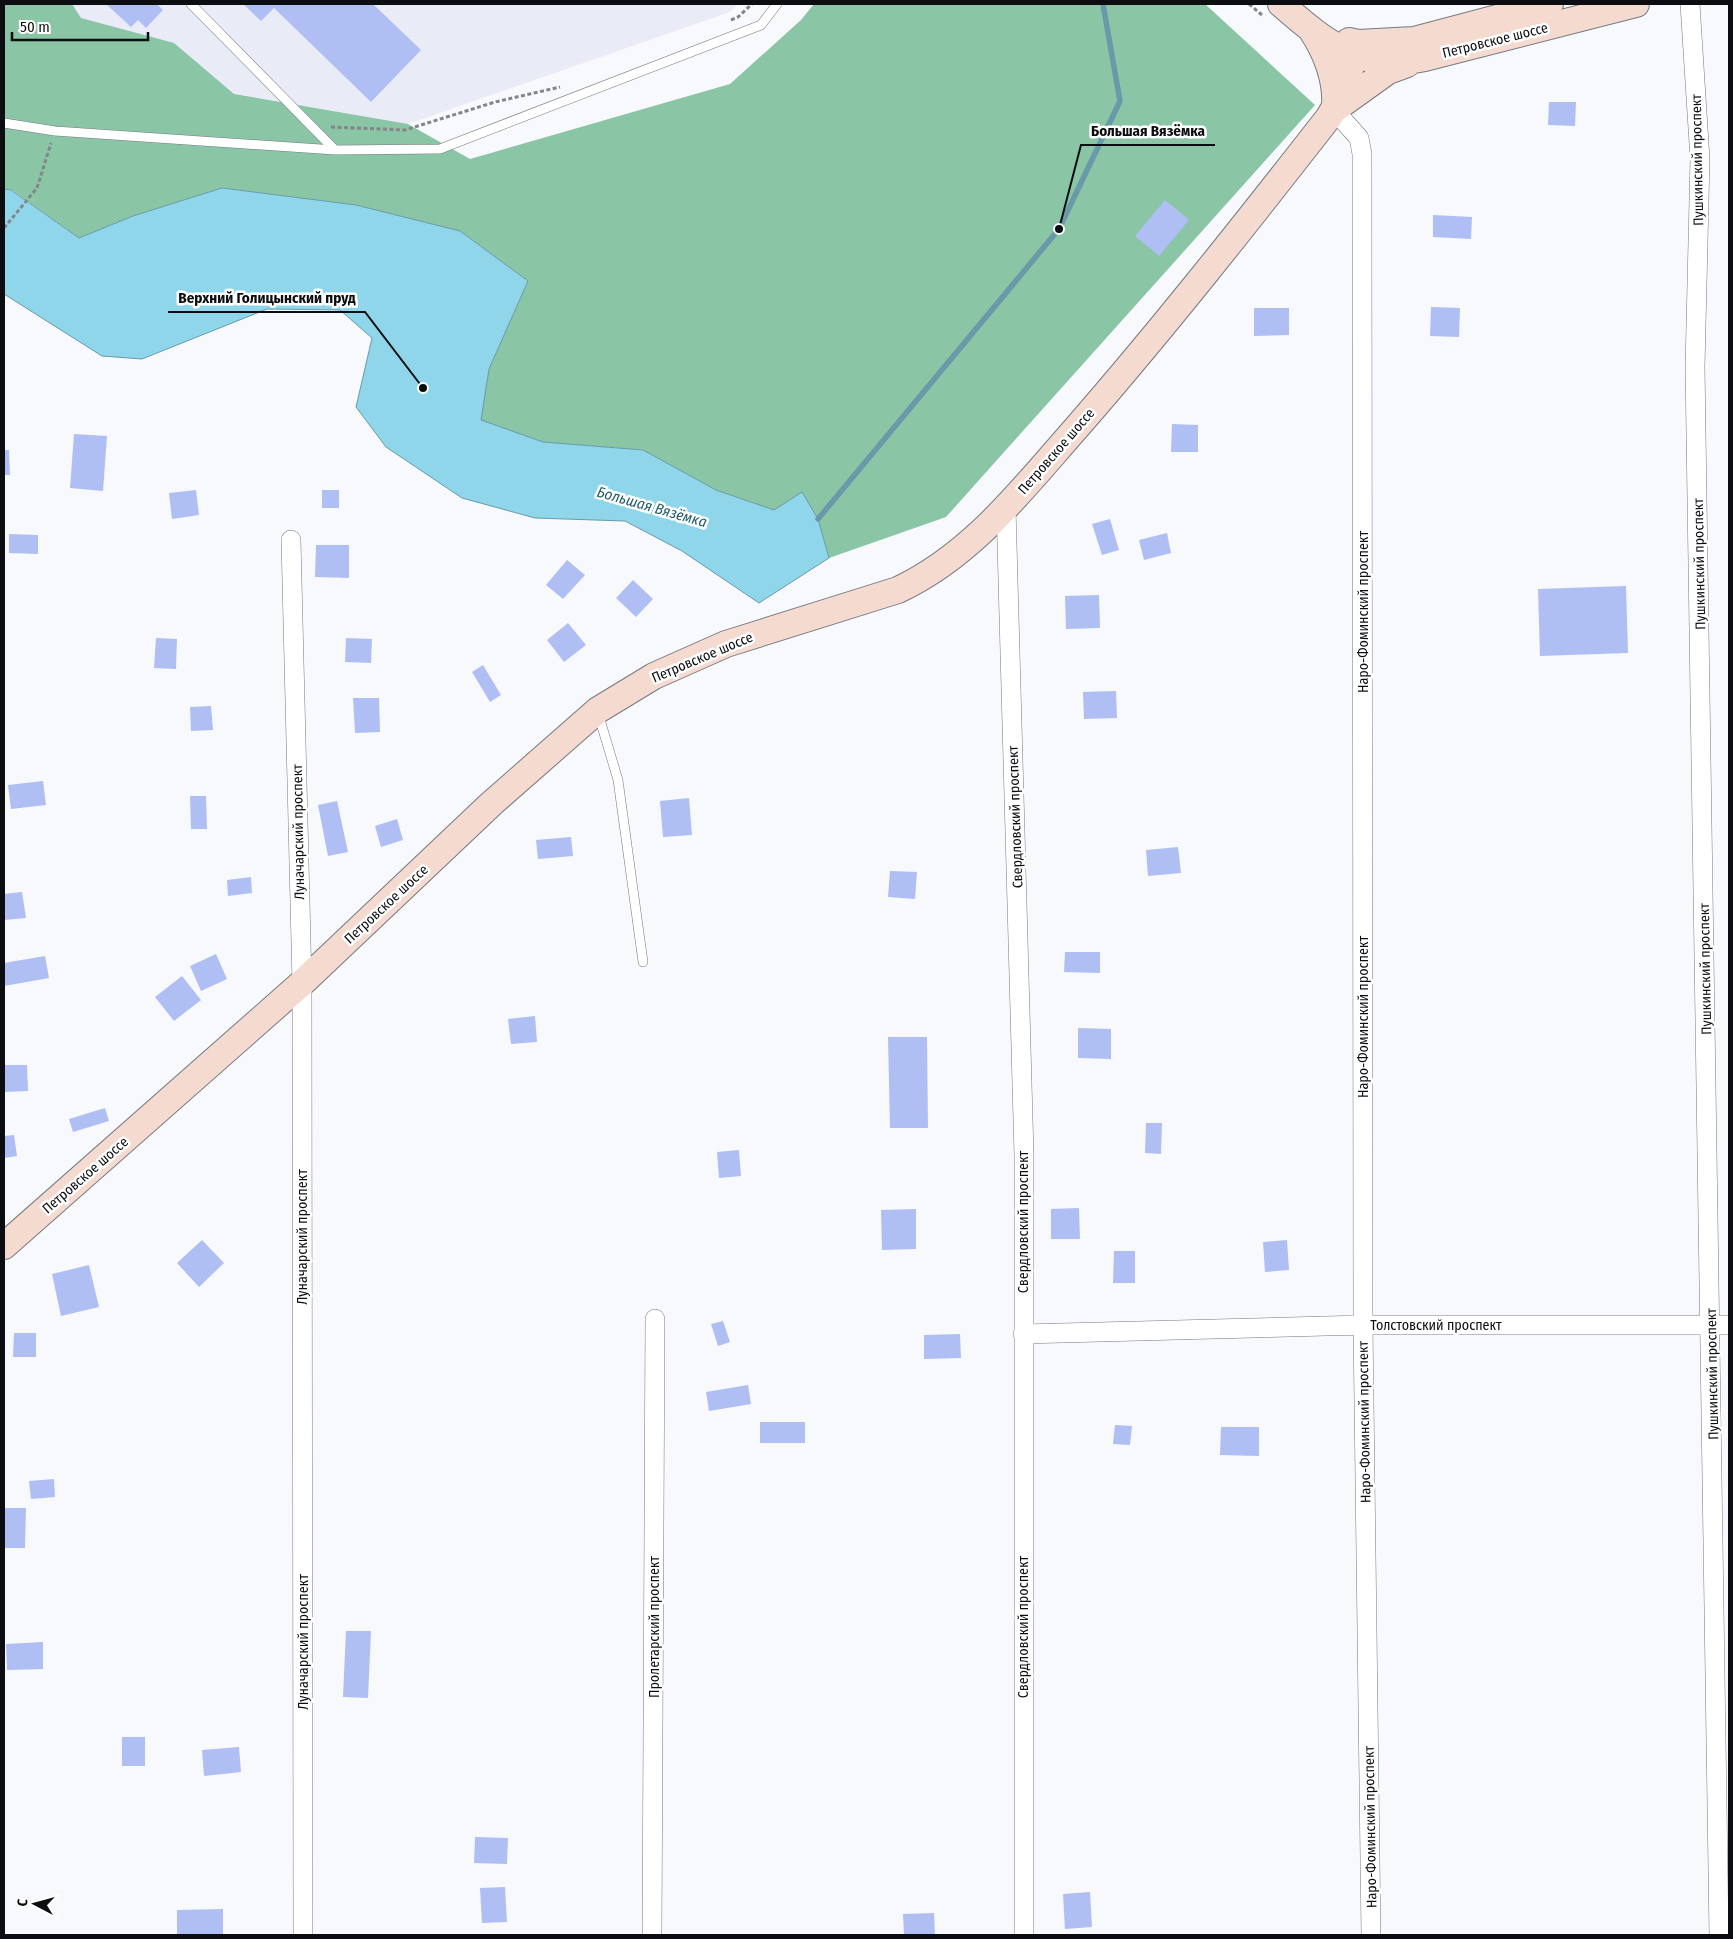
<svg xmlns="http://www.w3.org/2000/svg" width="1733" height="1939" viewBox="0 0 1733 1939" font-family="'Fira Sans Condensed',sans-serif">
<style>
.built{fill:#e9ecf7}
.forest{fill:#8ac5a5}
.water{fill:#8fd6eb;stroke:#689aa9}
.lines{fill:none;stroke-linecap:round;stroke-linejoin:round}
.stream{stroke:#689aa9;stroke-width:5.5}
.building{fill:#afbff4}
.lane-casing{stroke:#767983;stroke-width:10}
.street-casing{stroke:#767983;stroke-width:20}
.secondary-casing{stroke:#767983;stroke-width:28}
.path{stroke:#848589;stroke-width:3;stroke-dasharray:4 2.5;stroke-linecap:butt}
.lane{stroke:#fff;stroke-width:9}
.street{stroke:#fff;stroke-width:19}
.secondary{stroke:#f4dacf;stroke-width:26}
.labels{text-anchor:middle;stroke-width:5;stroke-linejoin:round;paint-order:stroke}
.street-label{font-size:14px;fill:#0c0d10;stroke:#fff}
.water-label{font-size:15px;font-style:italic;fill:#235d6c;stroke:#fff}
.leader{fill:none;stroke:#0c0d10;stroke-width:2}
.callout-dot{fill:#0c0d10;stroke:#fff;stroke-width:2}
.callout-label{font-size:15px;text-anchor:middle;font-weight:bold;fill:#0c0d10;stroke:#fff;stroke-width:5;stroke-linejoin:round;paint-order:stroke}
</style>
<rect width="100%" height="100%" fill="#f7f9fd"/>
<path class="built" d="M4 4H737L730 12 408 124 4 85Z"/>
<path class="forest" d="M4 4H72L81 18 174 43 234 94 408 124 470 159 730 84 801 20 814 4H1205L1315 105 946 517 829 558 818 519 774 510 716 490 643 450 543 442 480 420 489 369 528 281 460 231 356 205 222 188 133 216 79 238 12 190 4 189Z"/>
<path class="water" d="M222 188 356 205 460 231 528 281 489 369 481 420 543 442 643 450 716 490 774 510 802 492 818 519 829 558 759 603 682 551 625 521 535 518 462 498 386 447 356 407 372 338 340 310 267 309 142 359 102 356 4 294V189L11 190 79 238 133 216Z"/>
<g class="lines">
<path class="stream" d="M818 519 1059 229 1120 101 1103 4"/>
</g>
<path class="building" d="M108 4H157L163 10 146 28 138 20 131 27 107 5Z
M243 4H373L421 50 371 102 274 8 261 21Z
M1549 102H1576L1575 126 1548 125Z
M1165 200 1189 220 1159 256 1135 236Z
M1433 215 1472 217 1471 239 1433 237Z
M1431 307 1460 308 1459 337 1430 336Z
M1254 308H1289V335L1254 336Z
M1172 424 1198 425V452H1171Z
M74 434 107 436 103 491 70 488Z
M4 450H9L10 475H4Z
M196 490 199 515 172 519 169 493Z
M322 490H339V508H322Z
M1110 519 1119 550 1102 555 1092 524Z
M1167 533 1171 553 1144 560 1139 540Z
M9 534 38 535V554L9 553Z
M316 545H349V578L315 577Z
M567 560 585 575 563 599 546 585Z
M633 580 653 599 636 617 616 598Z
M1626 586 1628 653 1540 656 1538 589Z
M1099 595 1100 628 1066 629 1065 596Z
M568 623 586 645 564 662 547 640Z
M156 638 177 639 176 669 154 668Z
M346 638 372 639 371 663 345 662Z
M483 665 501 695 490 702 472 672Z
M1116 691 1117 718 1084 719 1083 692Z
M353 698H379L380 732 355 733Z
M211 706 213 730 191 731 190 707Z
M43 781 46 805 11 809 8 785Z
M190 796H206L207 829H191Z
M689 798 692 835 663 837 660 801Z
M337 801 348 852 328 856 318 805Z
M397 819 403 840 381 847 375 826Z
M571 837 573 856 538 859 536 840Z
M1178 847 1181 873 1148 876 1146 850Z
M890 871 917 872 915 899 888 897Z
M251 877 252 893 228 896 227 880Z
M22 892 26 918 4 920V894Z
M1065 952H1100V973L1064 972Z
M216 954 227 979 201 991 190 966Z
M45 956 49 978 4 986V963Z
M182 976 201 1000 174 1021 155 997Z
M535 1016 537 1042 511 1044 508 1019Z
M1078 1028 1111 1029V1059L1078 1058Z
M888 1037H927L928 1128H890Z
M4 1065H27L28 1091 4 1092Z
M105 1108 109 1121 73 1132 69 1119Z
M1146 1123H1162L1161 1154 1145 1153Z
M14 1135 17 1156 4 1158V1136Z
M739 1150 741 1176 719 1178 717 1152Z
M1079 1208 1080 1239H1051V1209Z
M916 1209V1249L882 1250 881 1210Z
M202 1240 224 1263 199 1287 177 1263Z
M1287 1240 1289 1270 1265 1272 1263 1242Z
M1114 1251H1135V1283H1113Z
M89 1265 99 1307 61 1316 52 1274Z
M723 1321 730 1342 718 1346 711 1324Z
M14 1333H36V1357H13Z
M960 1334 961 1358 924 1359V1335Z
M748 1385 751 1404 709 1411 706 1392Z
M760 1422H805V1443H760Z
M1115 1425 1132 1426 1130 1445 1113 1444Z
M1221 1427H1259V1456L1220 1455Z
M54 1479 55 1497 31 1499 29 1481Z
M4 1508H26L25 1548H4Z
M346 1631H371L368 1698 343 1697Z
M43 1642V1669L7 1670 6 1644Z
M122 1737H145V1766H122Z
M239 1747 241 1772 204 1776 202 1750Z
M475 1837 508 1838 507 1864 474 1863Z
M505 1887 507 1922 482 1923 480 1888Z
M1090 1892 1092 1927 1065 1929 1063 1894Z
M223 1909V1935H177V1910Z
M934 1913 935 1935H904L903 1914Z"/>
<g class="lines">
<defs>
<path id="lane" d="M191 4 335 150
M4 123 55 131 335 150 440 149 761 25 777 4
M598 713 618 780 643 962"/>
<path id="street" d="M1690 4 1700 159 1695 367 1719 1935
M1334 110 1359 138 1362 154 1363 1325 1371 1935
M1006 508 1024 1155V1935
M291 540 302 983 303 1935
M1023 1334 1363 1325H1729
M652 1935 655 1319"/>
<path id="secondary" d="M1281 4C1328 45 1360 71 1425 58L1636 4
M1312 31C1326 52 1337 80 1335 107
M1349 41 1358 43 1414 40 1550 4
M1335 109 1388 71 1407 64
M4 1246 302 983 491 804 598 710 654 676 726 644 898 590C973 555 1024 487 1078 426 1165 326 1247 222 1329 117L1343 93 1358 43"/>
</defs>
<use href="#lane" class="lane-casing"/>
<use href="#street" class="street-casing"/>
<use href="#secondary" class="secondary-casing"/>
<path class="path" d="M1249 4 1262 15
M731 20 738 17 752 4
M331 127 405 130 495 102 560 87
M4 228 37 188 51 143"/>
<use href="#lane" class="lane"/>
<use href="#street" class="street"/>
<use href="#secondary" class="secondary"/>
</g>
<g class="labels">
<g class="street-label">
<text transform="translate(1495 40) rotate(-14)" y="5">Петровское шоссе</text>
<text transform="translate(1697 160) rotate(-91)" y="5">Пушкинский проспект</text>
<text transform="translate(1056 451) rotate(-49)" y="5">Петровское шоссе</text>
<text transform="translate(1699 564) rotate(-91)" y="5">Пушкинский проспект</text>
<text transform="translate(1363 612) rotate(-90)" y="5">Наро-Фоминский проспект</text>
<text transform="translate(702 657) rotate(-23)" y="5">Петровское шоссе</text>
<text transform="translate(1015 817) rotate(-92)" y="5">Свердловский проспект</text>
<text transform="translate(298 832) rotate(-91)" y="5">Луначарский проспект</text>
<text transform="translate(386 904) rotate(-43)" y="5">Петровское шоссе</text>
<text transform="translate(1705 969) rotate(-91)" y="5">Пушкинский проспект</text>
<text transform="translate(1363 1017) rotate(-90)" y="5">Наро-Фоминский проспект</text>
<text transform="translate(85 1175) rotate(-41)" y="5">Петровское шоссе</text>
<text transform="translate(1023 1222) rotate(-90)" y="5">Свердловский проспект</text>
<text transform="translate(302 1237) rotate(-90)" y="5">Луначарский проспект</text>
<text x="1436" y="1330">Толстовский проспект</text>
<text transform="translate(1712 1374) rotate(-91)" y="5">Пушкинский проспект</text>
<text transform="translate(1364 1422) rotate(-91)" y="5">Наро-Фоминский проспект</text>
<text transform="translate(654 1627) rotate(-90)" y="5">Пролетарский проспект</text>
<text transform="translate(1023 1627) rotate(-90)" y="5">Свердловский проспект</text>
<text transform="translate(303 1642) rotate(-90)" y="5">Луначарский проспект</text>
<text transform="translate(1370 1827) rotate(-91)" y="5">Наро-Фоминский проспект</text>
</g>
<g class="water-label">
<text transform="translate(652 507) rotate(16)" y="5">Большая Вязёмка</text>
</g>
</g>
<path class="leader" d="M1059 229L1081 145H1215M423 388L365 312H168"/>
<g class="callout-dot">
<circle cx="1059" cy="229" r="5"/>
<circle cx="423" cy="388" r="5"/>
</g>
<g class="callout-label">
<text x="1148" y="136">Большая Вязёмка</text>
<text x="267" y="303">Верхний Голицынский пруд</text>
</g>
<rect width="1733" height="1939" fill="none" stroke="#0c0d10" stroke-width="10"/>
<g transform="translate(35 1904) rotate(276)" stroke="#ffffff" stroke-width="4" paint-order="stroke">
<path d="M0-4L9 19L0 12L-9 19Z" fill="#0c0d10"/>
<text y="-8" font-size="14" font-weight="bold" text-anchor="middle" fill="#0c0d10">С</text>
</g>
<path d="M12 32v8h136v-8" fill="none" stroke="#0c0d10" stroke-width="2.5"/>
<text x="20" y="32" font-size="15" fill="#0c0d10" stroke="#ffffff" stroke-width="4" paint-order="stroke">50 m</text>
</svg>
